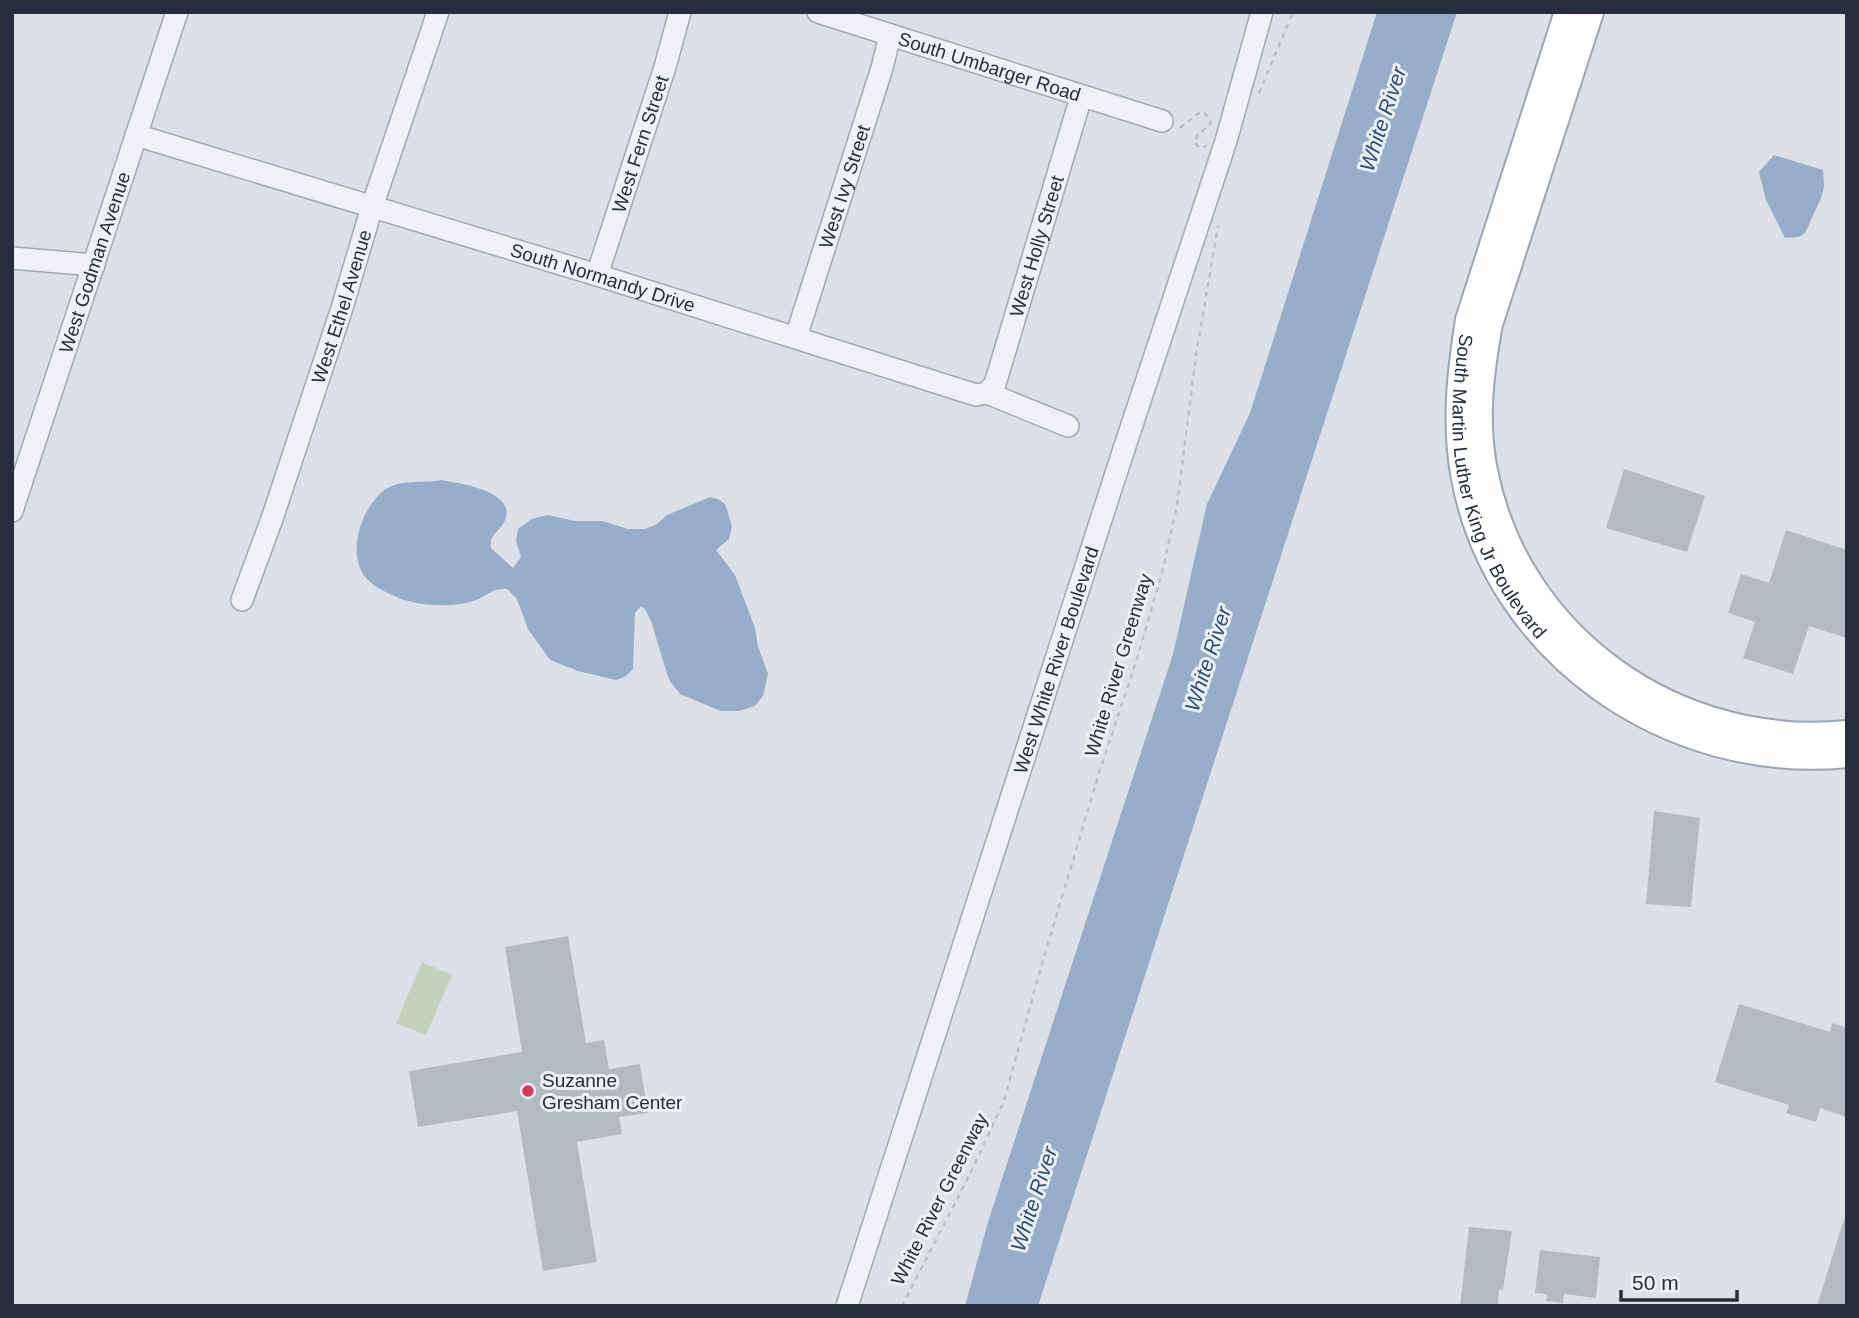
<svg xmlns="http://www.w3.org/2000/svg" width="1859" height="1318" viewBox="0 0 1859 1318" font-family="Helvetica,sans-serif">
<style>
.green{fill:#c2d2bd}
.water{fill:#96aec9}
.building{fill:#b4bac4}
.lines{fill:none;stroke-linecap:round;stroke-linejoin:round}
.minor-casing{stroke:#a2a8b1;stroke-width:24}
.major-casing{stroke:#9ba5b3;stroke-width:30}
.path{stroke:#bbbec6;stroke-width:2.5;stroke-dasharray:5 5;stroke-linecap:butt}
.minor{stroke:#eff1f6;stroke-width:21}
.major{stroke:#fff;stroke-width:26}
.poi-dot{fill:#d33b51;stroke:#ecf0f5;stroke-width:2.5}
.labels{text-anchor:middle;stroke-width:6;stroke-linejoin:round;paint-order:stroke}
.street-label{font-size:19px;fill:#262e3e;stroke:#ecf0f5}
.poi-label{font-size:19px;fill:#262e3e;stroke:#ecf0f5;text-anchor:start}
.water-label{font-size:21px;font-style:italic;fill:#2e4d74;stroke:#ecf0f5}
</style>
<rect width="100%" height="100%" fill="#dde1e7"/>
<path class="green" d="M422 962 452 975 426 1035 396 1023Z"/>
<path class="water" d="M1377 12H1457L1038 1306H965L988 1222 1173 654 1207 504 1250 413Z
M1774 155 1823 170 1824 187 1821 198 1805 233 1799 237 1785 238 1766 200 1759 172Z
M441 480C460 483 522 492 503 524 497 533 489 536 491 548L513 568 521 557 516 541 518 529 532 519 548 515 575 521H602L628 529H645L657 524 667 515 710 497 718 499 725 504 732 526 729 539 716 550 735 575 755 628 758 646 768 674 763 696 755 706 739 711H721L680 694 669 680 651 621 645 609 641 606 635 613 633 669 625 677 616 680 578 671 550 660 528 629 517 599 507 589C492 587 487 597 473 601 452 608 419 606 399 598 390 594 376 588 370 582 344 559 360 510 383 491 400 478 422 484 441 480Z"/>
<path class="building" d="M1624 469 1705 496 1687 552 1606 528Z
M1786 530 1847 550V638L1809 626 1793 674 1743 658 1755 622 1728 613 1741 574 1769 583Z
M1654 811 1700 818 1691 907 1646 904Z
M568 936 586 1043 604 1040 609 1069 640 1064 648 1113 619 1117 622 1134 577 1142 597 1262 543 1271 517 1111 418 1127 409 1071 522 1052 505 947Z
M1739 1004 1830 1032 1832 1023 1847 1028V1117L1820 1108 1816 1122 1786 1113 1789 1105 1715 1082Z
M1844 1219 1847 1220V1306H1817Z
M1469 1227 1512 1231 1503 1290 1499 1289 1498 1306H1460Z
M1540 1250 1600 1257 1596 1298 1564 1294 1563 1303 1546 1301 1547 1294 1535 1293Z"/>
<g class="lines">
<defs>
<g id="minor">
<path id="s1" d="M818 12 1162 121"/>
<path id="s2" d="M136 135 597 275 976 395 987 393 1068 426"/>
<path d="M12 258 94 265"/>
<path id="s3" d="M597 275 665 67 680 12"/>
<path id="s4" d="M796 337 882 68 890 35"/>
<path id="s5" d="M987 393 995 384 1081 97"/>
<path id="s6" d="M12 511 177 12"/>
<path id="s7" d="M242 600 273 516 342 308 372 207 438 12"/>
<path id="s8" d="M847 1306 1120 461 1226 141 1262 12"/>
</g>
<g id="major">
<path id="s9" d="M1568 12 1469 320C1461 371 1455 421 1464 473 1495 652 1670 772 1847 754"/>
<path d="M1590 12 1489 324C1480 373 1474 422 1484 471 1517 640 1678 751 1847 734"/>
</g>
</defs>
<use href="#minor" class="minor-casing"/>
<use href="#major" class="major-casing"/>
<path class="path" d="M1259 93 1293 12
M1180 128 1197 114 1204 112 1211 123 1197 136 1194 142 1200 148 1206 146
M902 1306 972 1170 1004 1101 1041 967 1099 773 1135 665 1162 573 1177 506 1196 355 1218 226"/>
<use href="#minor" class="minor"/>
<use href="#major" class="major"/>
</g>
<circle class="poi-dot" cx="528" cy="1091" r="7"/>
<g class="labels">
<g class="street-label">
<text dy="7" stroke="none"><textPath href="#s1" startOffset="180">South Umbarger Road</textPath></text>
<text dy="7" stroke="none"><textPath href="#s3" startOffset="138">West Fern Street</textPath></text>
<text dy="7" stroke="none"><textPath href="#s4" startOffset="158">West Ivy Street</textPath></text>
<text dy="7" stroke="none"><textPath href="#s5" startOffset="156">West Holly Street</textPath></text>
<text dy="7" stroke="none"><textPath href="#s6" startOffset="262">West Godman Avenue</textPath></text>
<text dy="7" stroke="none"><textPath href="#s2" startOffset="488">South Normandy Drive</textPath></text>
<text dy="7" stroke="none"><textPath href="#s7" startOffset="310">West Ethel Avenue</textPath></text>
<text dy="7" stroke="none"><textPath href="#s9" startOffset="499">South Martin Luther King Jr Boulevard</textPath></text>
<text dy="7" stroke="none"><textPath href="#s8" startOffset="679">West White River Boulevard</textPath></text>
<text transform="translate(1118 665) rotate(-73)" y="7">White River Greenway</text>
<text transform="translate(939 1199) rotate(-63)" y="7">White River Greenway</text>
</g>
<g class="poi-label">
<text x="542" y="1087">Suzanne<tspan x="542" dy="22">Gresham Center</tspan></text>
</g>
<g class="water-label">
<text transform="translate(1383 119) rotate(-72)" y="7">White River</text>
<text transform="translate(1208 659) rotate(-72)" y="7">White River</text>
<text transform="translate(1034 1199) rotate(-72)" y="7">White River</text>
</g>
</g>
<rect width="1859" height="1318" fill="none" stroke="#262e3e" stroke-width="28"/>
<path d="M1621 1290v10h116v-10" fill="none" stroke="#262e3e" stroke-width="3.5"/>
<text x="1632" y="1290" font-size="21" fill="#262e3e" stroke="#ecf0f5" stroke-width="5" paint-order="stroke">50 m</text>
</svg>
